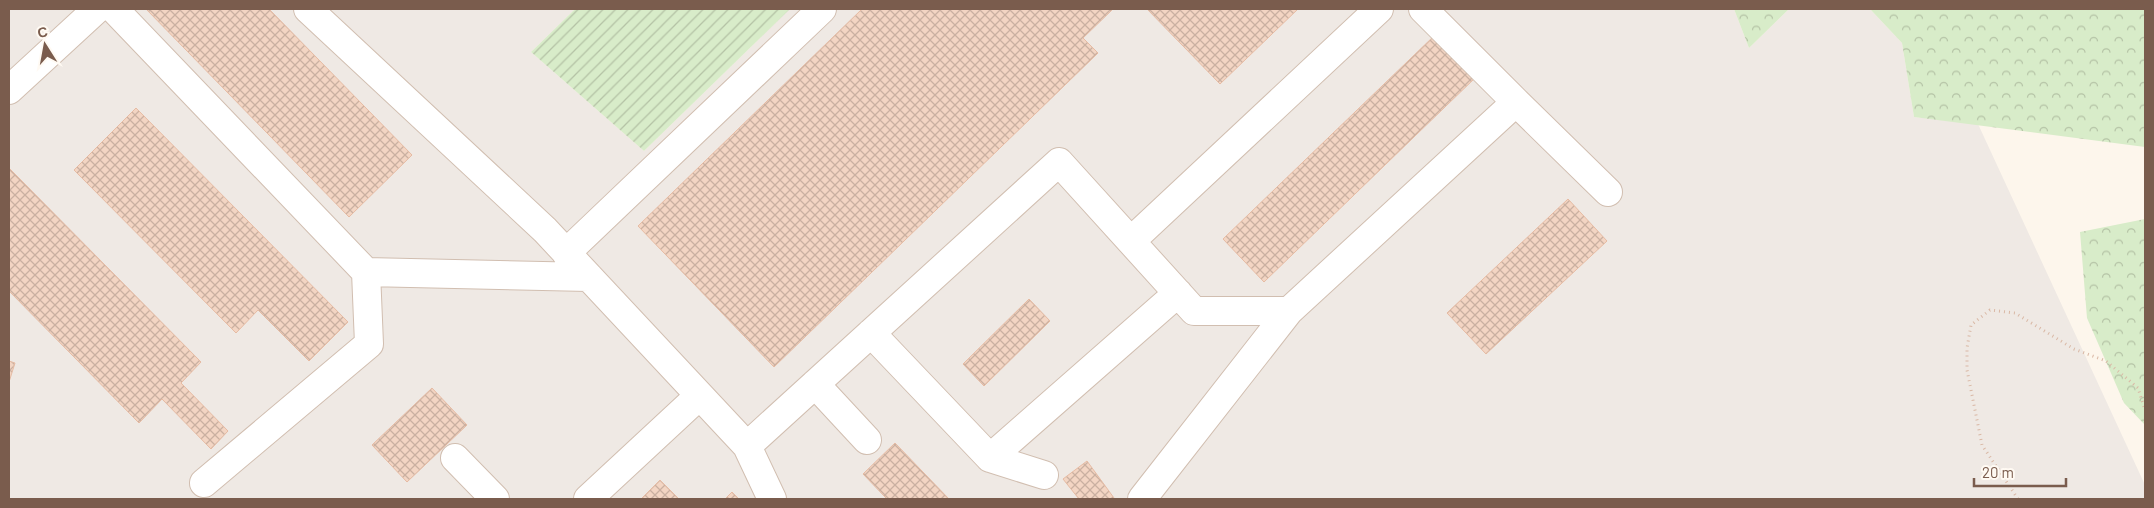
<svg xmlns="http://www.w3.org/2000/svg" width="2154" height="508" viewBox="0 0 2154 508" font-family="Barlow,sans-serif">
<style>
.industrial{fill:#efe9e4}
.forest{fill:url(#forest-crowns)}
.garden{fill:url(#garden-furrows)}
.building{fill:url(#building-cross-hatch);stroke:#e6bba3}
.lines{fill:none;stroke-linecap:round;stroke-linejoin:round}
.minor-casing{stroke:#d1beb0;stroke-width:30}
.path{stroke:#d9b8a5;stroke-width:3;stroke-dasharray:1 4;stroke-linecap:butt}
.minor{stroke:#fff;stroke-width:28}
</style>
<defs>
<pattern id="forest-crowns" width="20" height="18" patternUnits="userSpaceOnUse" patternTransform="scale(1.25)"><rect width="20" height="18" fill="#d8ecc9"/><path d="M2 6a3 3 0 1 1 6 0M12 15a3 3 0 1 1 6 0" fill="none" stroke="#b4c2a5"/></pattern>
<pattern id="garden-furrows" width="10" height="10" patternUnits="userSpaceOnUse" patternTransform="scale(1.25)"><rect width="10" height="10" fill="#d8ecc9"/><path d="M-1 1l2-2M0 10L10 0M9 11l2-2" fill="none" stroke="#b4c2a5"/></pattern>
<pattern id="building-cross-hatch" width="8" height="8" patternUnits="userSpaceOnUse" patternTransform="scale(1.25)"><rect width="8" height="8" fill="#f3d5c3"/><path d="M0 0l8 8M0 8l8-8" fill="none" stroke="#cab0a1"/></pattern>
</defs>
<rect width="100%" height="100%" fill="#fdf6ec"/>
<path class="industrial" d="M9 9H575L531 52 644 151 790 9H1734L1749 48 1789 9H1870L1902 43 1914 117 1978 124 2145 485V499H9Z"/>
<path class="forest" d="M1734 9H1789L1749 48Z
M1870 9H2145V147L1914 117 1902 43Z
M2145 219V425L2124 403 2087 318 2080 232Z"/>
<path class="garden" d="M575 9H790L644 151 531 52Z"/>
<path class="building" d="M146 9H269L412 155 349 217Z
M862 9H1113L1083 38 1098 53 774 367 638 226Z
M1147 9H1298L1220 84Z
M1435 35 1476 77 1264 282 1223 239Z
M136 108 348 322 309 361 258 310 236 333 74 170Z
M9 168 201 362 181 383 228 431 211 449 162 399 139 423 9 291Z
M1568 199 1607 241 1486 354 1447 313Z
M1029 299 1050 321 984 386 963 364Z
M9 361 15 363 9 382Z
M432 388 467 425 407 482 372 445Z
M895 443 949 499H887L863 474Z
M1087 461 1114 498 1113 499H1079L1063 479Z
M660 480 679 499H641Z
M732 492 739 499H725Z"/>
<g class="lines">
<defs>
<path id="minor" d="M114 9 366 272 589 277
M308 9 545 230 747 446 772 499
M9 90 97 9
M1516 102 1608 192
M1131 241 1379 9
M566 253 822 9
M871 333 990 458 1044 475
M815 384 867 440
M747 446 1059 162 1194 311H1289L1516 102 1423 9
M455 458 495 499
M990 458 1178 293
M204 483 369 344 366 272
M588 499 699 396
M1142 499 1289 311"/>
</defs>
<use href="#minor" class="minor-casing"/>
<path class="path" d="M2018 499 1982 445 1967 370V348L1971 325 1990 310 2015 313 2074 349 2106 361 2138 388 2145 410"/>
<use href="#minor" class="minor"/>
</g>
<rect width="2154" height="508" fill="none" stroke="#7a5c4d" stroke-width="20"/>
<g transform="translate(45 45) rotate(349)" stroke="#fffaf3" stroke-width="4" paint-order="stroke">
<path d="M0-4L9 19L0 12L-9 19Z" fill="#7a5c4d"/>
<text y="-8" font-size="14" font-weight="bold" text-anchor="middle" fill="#7a5c4d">С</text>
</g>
<path d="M1974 478v8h92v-8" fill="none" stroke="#7a5c4d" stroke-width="2.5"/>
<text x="1982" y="478" font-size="15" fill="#7a5c4d" stroke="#fffaf3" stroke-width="4" paint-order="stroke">20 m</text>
</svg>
